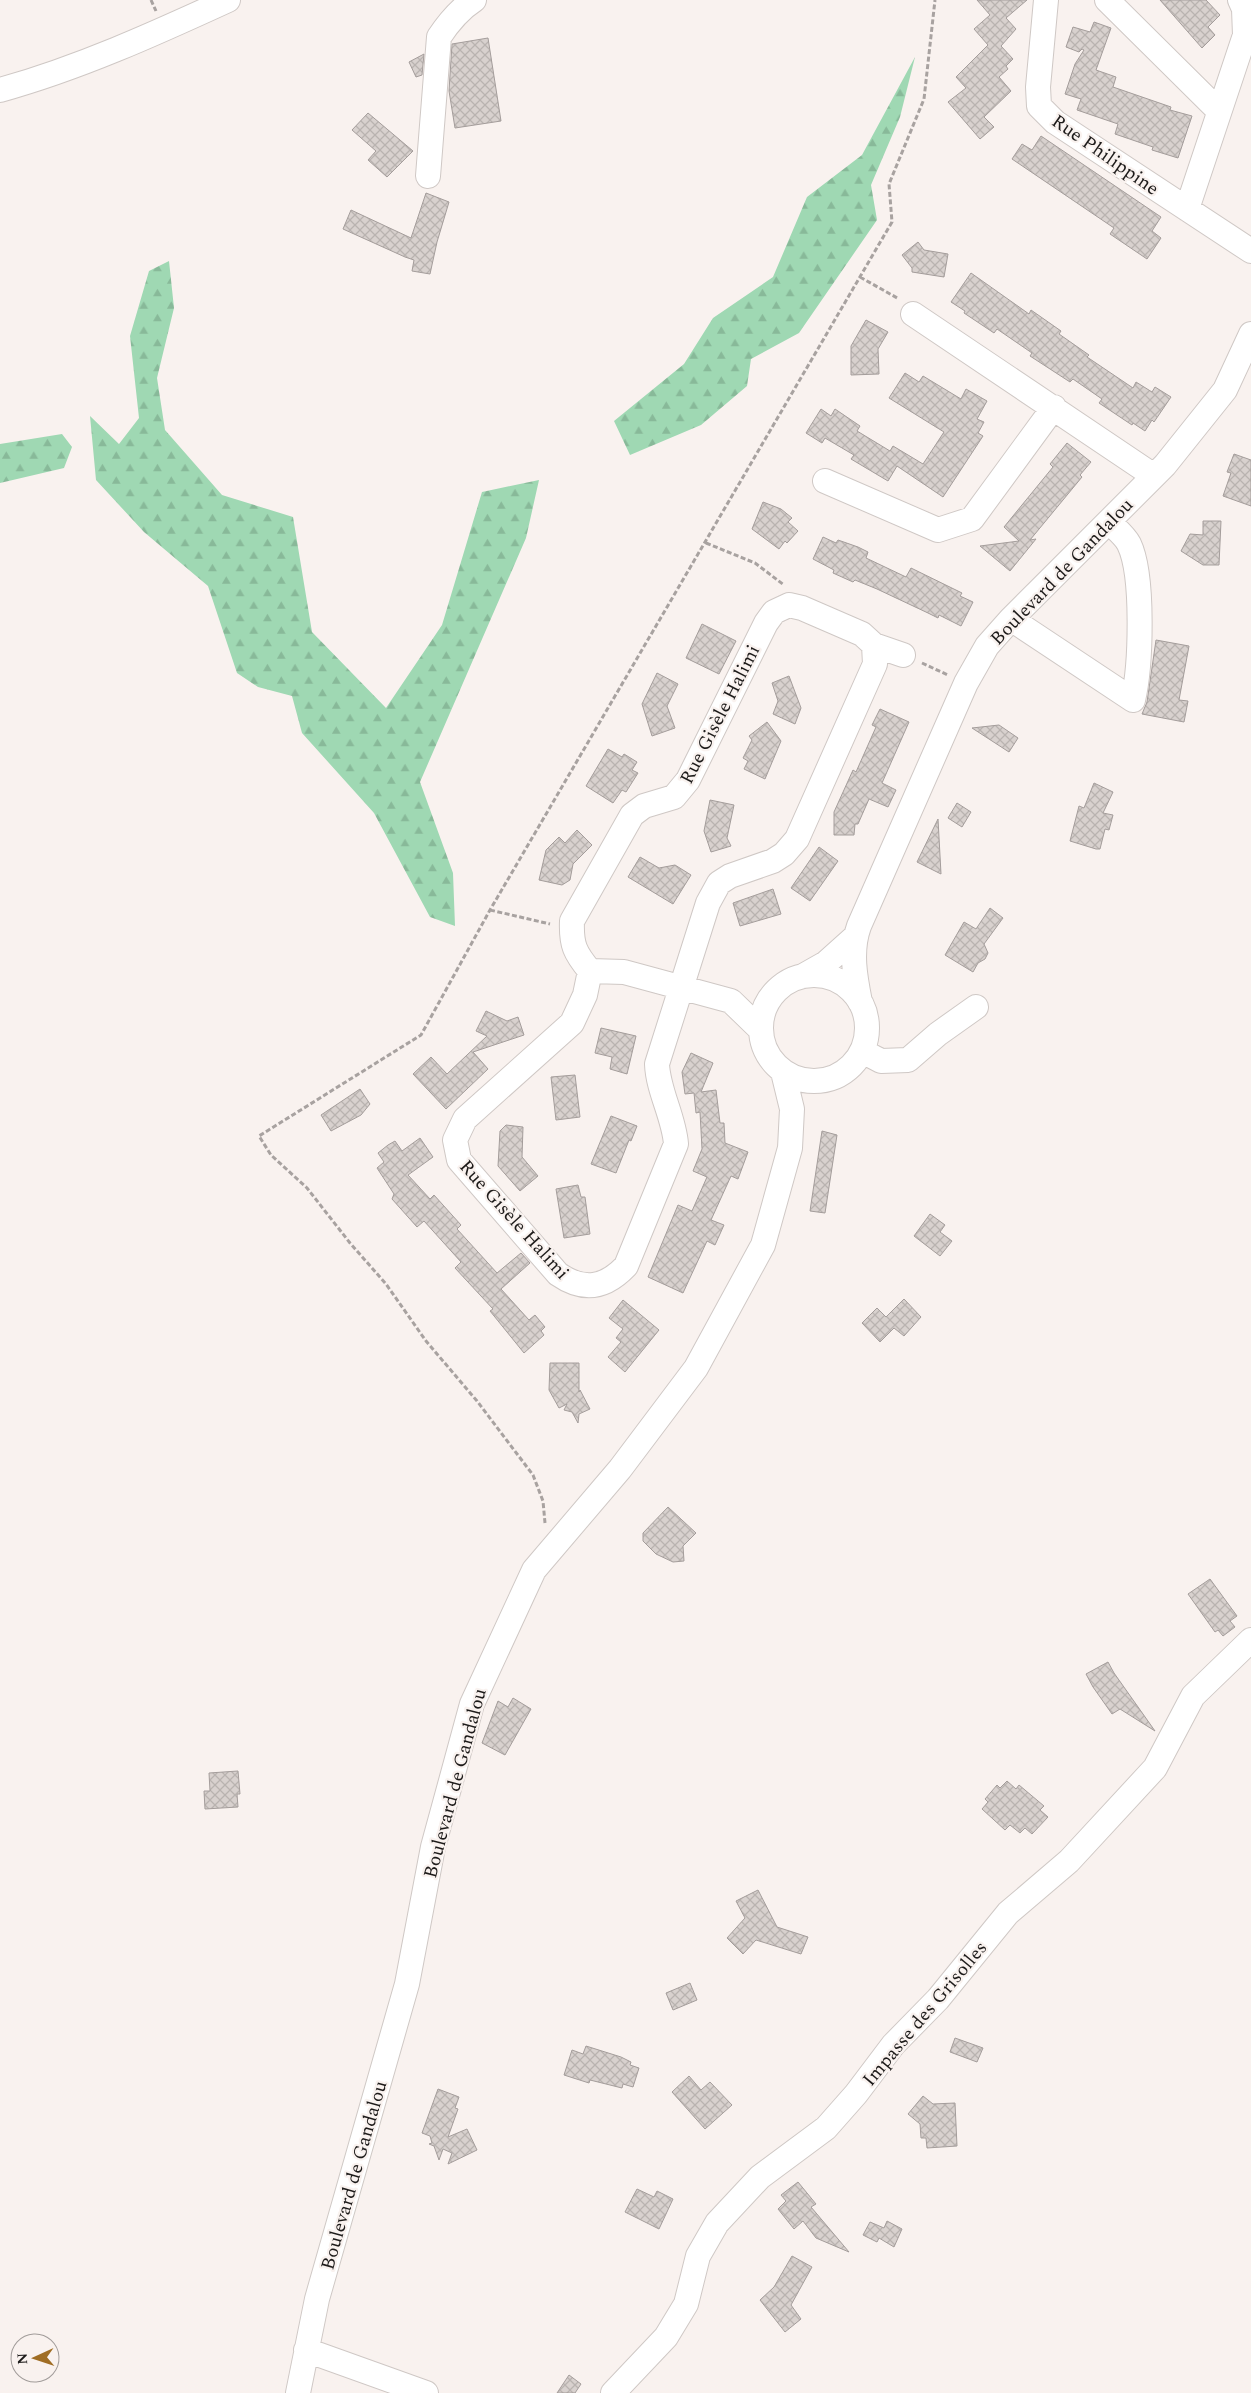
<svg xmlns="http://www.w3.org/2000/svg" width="1251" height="2393" viewBox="0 0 1251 2393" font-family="Spectral,serif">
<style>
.forest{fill:url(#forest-firs)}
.building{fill:url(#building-cross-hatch);stroke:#a49d9b}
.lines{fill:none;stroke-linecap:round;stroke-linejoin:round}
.minor-casing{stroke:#cfc8c5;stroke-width:26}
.path{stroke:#a8a2a0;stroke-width:3;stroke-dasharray:5 2.5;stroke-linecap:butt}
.minor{stroke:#fff;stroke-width:24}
.labels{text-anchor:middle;stroke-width:4.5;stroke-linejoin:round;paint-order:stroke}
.street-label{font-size:19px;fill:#1d1b1a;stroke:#f9f2ef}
</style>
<defs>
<pattern id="forest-firs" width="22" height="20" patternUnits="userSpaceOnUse" patternTransform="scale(1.25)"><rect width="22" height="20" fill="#9fd8b3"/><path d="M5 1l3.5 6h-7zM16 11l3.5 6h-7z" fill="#88b999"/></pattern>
<pattern id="building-cross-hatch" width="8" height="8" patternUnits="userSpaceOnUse" patternTransform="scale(1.25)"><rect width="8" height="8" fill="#d8d1ce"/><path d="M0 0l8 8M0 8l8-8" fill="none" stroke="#b9b3b0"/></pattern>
</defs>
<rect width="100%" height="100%" fill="#f9f2ef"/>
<path class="forest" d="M915 57 900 117 871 185 877 220 799 333 751 359 747 386 701 425 630 455 614 421 684 364 713 318 773 277 807 197 862 155Z
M169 261 174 308 157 378 165 430 222 495 293 517 312 632 386 708 442 625 482 492 539 480 526 538 420 782 453 873 455 926 430 917 374 813 302 733 292 696 258 687 237 673 208 586 144 532 96 480 90 416 119 444 139 418 130 336 149 271Z
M62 434 72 447 64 468 0 483V444Z"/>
<path class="building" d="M977 0H1027L1006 18 1016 29 1001 46 1013 59 1006 66 1008 69 999 77 1011 91 984 117 994 127 980 139 948 102 966 88 956 77 988 45 974 29 990 15Z
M1160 0H1206L1220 15 1208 27 1215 35 1202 48Z
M1094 22 1111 28 1096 70 1116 77 1113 87 1171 107 1170 110 1192 116 1178 158 1152 150 1153 147 1115 134 1118 124 1077 110 1081 99 1065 94 1075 64 1084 50 1082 49 1079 52 1066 47 1073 27 1090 32Z
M488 38 501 121 455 128 449 91 452 44Z
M424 54 422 75 416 77 409 62Z
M368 113 413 151 387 177 368 160 376 151 352 130Z
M1041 136 1161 217 1152 231 1161 238 1147 259 1110 234 1114 228 1012 159 1022 144 1032 150Z
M426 193 449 202 437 242 430 274 412 271 414 260 405 257 343 229 351 210 411 238Z
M918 242 924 250 948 254 944 277 912 272V268L902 255Z
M971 273 1029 314 1031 310 1061 331 1059 334 1089 355 1087 357 1133 388 1136 382 1152 392 1155 387 1171 397 1154 422 1152 420 1145 431 1133 423 1132 425 1099 403 1102 399 1073 379 1070 382 1030 356 1032 353 997 329 994 333 964 313 965 311 951 302Z
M866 320 888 332 878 349 879 374 851 375V346Z
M905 373 919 382 923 376 961 399 966 389 987 401 977 419 984 422 978 433 983 436 943 497 897 466 888 481 851 459 854 455 825 438 822 443 806 433 821 409 831 416 835 409 860 426 857 431 890 451 893 446 923 464 944 432 889 398Z
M1067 443 1091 462 1080 475 1082 477 1030 540 1036 539 1010 571 980 546 1019 541 1004 527 1053 467 1050 464Z
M1234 454 1251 460V506L1223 496 1231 473 1227 472Z
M763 502 781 509 792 518 788 522 798 531 787 543 785 541 779 549 752 529Z
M1203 521H1221L1219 565H1203L1181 551 1190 534 1203 535Z
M823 537 836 543 838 540 858 547 868 552 866 558 906 577 911 568 962 593 960 596 973 602 961 626 939 615 938 618 928 613 877 589 855 580 853 582 833 573 834 570 813 559Z
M702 624 736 641 719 674 686 658Z
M1156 640 1189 646 1179 700 1188 701 1184 722 1142 714 1147 702Z
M657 673 678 684 667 706 675 728 652 736 642 704Z
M789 676 801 708 795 724 773 714 778 701 772 683Z
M880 709 909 722 882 783 896 790 888 807 869 799 858 824H855L854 835H834V812L853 770 856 772 876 727 872 725Z
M767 722 781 741 765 779 744 769 748 761 743 758 752 740 749 736Z
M999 725 1018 738 1009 752 972 728Z
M608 749 622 757 624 754 637 762 632 770 638 773 626 792 622 790 613 803 586 786Z
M1094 783 1113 792 1103 813 1113 815 1109 830 1105 829 1100 849H1096L1070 841 1079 806 1084 808Z
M710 800 734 805 727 838 731 846 711 852 704 831Z
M957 803 971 812 962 827 948 818Z
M938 819 941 874 917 862Z
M577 830 592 845 573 864 570 880 562 885 539 880 546 850 559 837 565 843Z
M819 847 838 861 810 901 791 888Z
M640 857 659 868 675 865 691 875 673 904 628 877Z
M773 889 781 914 740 926 733 903Z
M990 908 1003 918 984 944 988 953 985 959 978 963 973 972 945 955 964 922 976 929Z
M486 1011 507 1021 518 1017 524 1035 473 1052 488 1069 446 1109 413 1074 431 1057 447 1074 487 1036 476 1031Z
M601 1028 636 1036 627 1074 610 1069 612 1057 595 1053Z
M691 1053 713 1063 701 1092 716 1090 720 1123H724L725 1143 748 1152 738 1179 731 1176 711 1220 724 1225 715 1245 707 1241 683 1293 648 1277 678 1205 692 1211 707 1177 693 1171 702 1149 700 1112 696 1113 694 1093 685 1094 682 1072Z
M575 1075 580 1117 556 1120 551 1077Z
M360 1089 370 1104 361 1115 331 1131 321 1115Z
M611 1116 637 1126 631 1141 629 1140 616 1173 591 1164Z
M506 1125 523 1127 522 1157 538 1176 520 1191 498 1166 500 1131Z
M822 1131 837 1135 825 1213 810 1211Z
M420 1138 433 1157 408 1175 430 1199 434 1195 461 1225 457 1229 497 1273 521 1253 530 1263 501 1289 529 1320 535 1315 545 1327 541 1331 544 1335 524 1353 490 1311 493 1309 455 1268 461 1262 424 1221 417 1227 392 1199 394 1194 377 1168 384 1162 378 1153 388 1145 395 1141 402 1151Z
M578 1185 581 1197H585L590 1234 564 1238 556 1189Z
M930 1214 945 1225 940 1232 952 1241 940 1256 914 1236Z
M904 1299 921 1317 904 1336 894 1328 880 1342 862 1323 877 1308 886 1317Z
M623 1300 659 1330 625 1372 608 1357 621 1342 616 1338 623 1329 609 1318Z
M550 1363H579V1392L580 1390 590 1409 579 1414 578 1423 572 1412 564 1410 567 1404 559 1408 549 1390Z
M668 1507 696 1533 683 1546 684 1561 673 1562 656 1554 643 1541V1533Z
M1210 1579 1237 1616 1230 1621 1235 1627 1223 1636 1218 1630 1215 1632 1188 1594Z
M1108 1662 1114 1673 1155 1731 1120 1709 1112 1714 1093 1687 1086 1674Z
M513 1698 531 1709 505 1755 482 1743 498 1701 508 1707Z
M238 1771 240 1794H237L238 1807 205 1809 204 1791H210L209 1773Z
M1007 1781 1016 1789 1019 1785 1044 1806 1040 1810 1048 1817 1032 1834 1025 1828 1020 1833 1010 1825 1005 1830 982 1809 988 1802 985 1799 997 1785 1000 1788Z
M758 1890 777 1927 808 1937 801 1954 756 1940 743 1954 727 1938 745 1918 736 1901Z
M690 1983 697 2000 673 2010 666 1993Z
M955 2038 983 2048 977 2062 950 2052Z
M586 2046 621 2057 631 2062 630 2065 639 2068 633 2087 623 2084 622 2088 590 2080 589 2083 564 2075 572 2050 583 2054Z
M689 2076 701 2090 710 2082 732 2105 705 2129 672 2092Z
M438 2089 459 2097 455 2108 458 2109 448 2137 467 2129 477 2150 448 2164 452 2153 443 2149 439 2160 434 2146 429 2144 432 2143 430 2136 422 2133Z
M923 2096 933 2104 955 2103 957 2146 927 2148 926 2138H921L920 2124 908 2114Z
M798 2182 816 2204 811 2207 849 2252 816 2238 803 2221 794 2229 778 2209 786 2201 781 2195Z
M637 2189 654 2197 657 2191 673 2199 659 2229 625 2212Z
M887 2221 902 2229 894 2247 879 2238 877 2242 863 2235 870 2222 884 2228Z
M792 2256 812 2267 791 2305 801 2319 785 2332 760 2300 774 2287Z
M569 2375 581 2384 575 2393H557Z"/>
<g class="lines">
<defs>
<path id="minor" d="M1046 0 1038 87 1039 106 1055 122 1251 251
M1107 0 1219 111
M0 90C79 68 154 34 228 0
M428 176 439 37C449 22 460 9 474 0
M1187 209 1245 35 1244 9 1240 0
M913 314 1154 476
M825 481 938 530 972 519 1054 407
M1011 619 1133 700C1141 666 1144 575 1129 544 1125 536 1115 528 1109 522
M590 971 585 995 572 1023 465 1119 455 1140 459 1160 558 1274C584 1292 605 1288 626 1266L676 1144C674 1117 658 1091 657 1064L708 903 719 883 730 876 773 861 784 854 797 839 875 664 874 645
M761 1028a53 53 0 1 1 106 0a53 53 0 1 1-106 0Z
M803 976 826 963 855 937
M860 1002C855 977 850 951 859 926L966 683 987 646 1011 619 1165 465 1225 390 1251 334
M761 1030 731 1001 624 972 590 971C575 953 571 945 572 921L632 815 644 806 674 797 688 780 766 623 774 612 789 605 802 608 862 634 874 645 903 655
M862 1051 881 1061 908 1060 938 1034 976 1007
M306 2350 426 2393
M298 2393 317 2299 407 1984 433 1847 472 1704 534 1570 620 1469 696 1368 763 1245 790 1148 792 1109 783 1072
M613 2393 666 2337 686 2304 698 2256 717 2223 760 2177 826 2128 856 2094 893 2045 938 1999 1008 1913 1069 1861 1155 1768 1193 1696 1251 1640"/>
</defs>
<use href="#minor" class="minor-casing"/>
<path class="path" d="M151 0 156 11
M860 277 899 299
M706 543 755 563 784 585
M922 663 948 675
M490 910 550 924
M545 1523 543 1501 533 1475 477 1401 426 1341 386 1284 350 1243 307 1188 271 1155 259 1136 421 1035 490 910 892 222 889 184 924 99 935 0"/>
<use href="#minor" class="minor"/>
</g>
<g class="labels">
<g class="street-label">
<text transform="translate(1106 154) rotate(35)" y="7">Rue Philippine</text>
<text transform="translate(1061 571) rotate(-46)" y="7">Boulevard de Gandalou</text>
<text transform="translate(719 714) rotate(-63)" y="7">Rue Gisèle Halimi</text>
<text transform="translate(515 1219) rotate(48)" y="7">Rue Gisèle Halimi</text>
<text transform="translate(454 1783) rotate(-75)" y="7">Boulevard de Gandalou</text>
<text transform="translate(924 2013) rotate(-50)" y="7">Impasse des Grisolles</text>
<text transform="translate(353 2175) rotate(-74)" y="7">Boulevard de Gandalou</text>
</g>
</g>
<g transform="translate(35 2358) rotate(267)"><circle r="24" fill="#f9f2ef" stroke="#a19c9a"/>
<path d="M0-4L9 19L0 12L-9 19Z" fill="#a06d24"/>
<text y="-8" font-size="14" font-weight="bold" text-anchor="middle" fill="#1d1b1a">N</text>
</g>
</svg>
